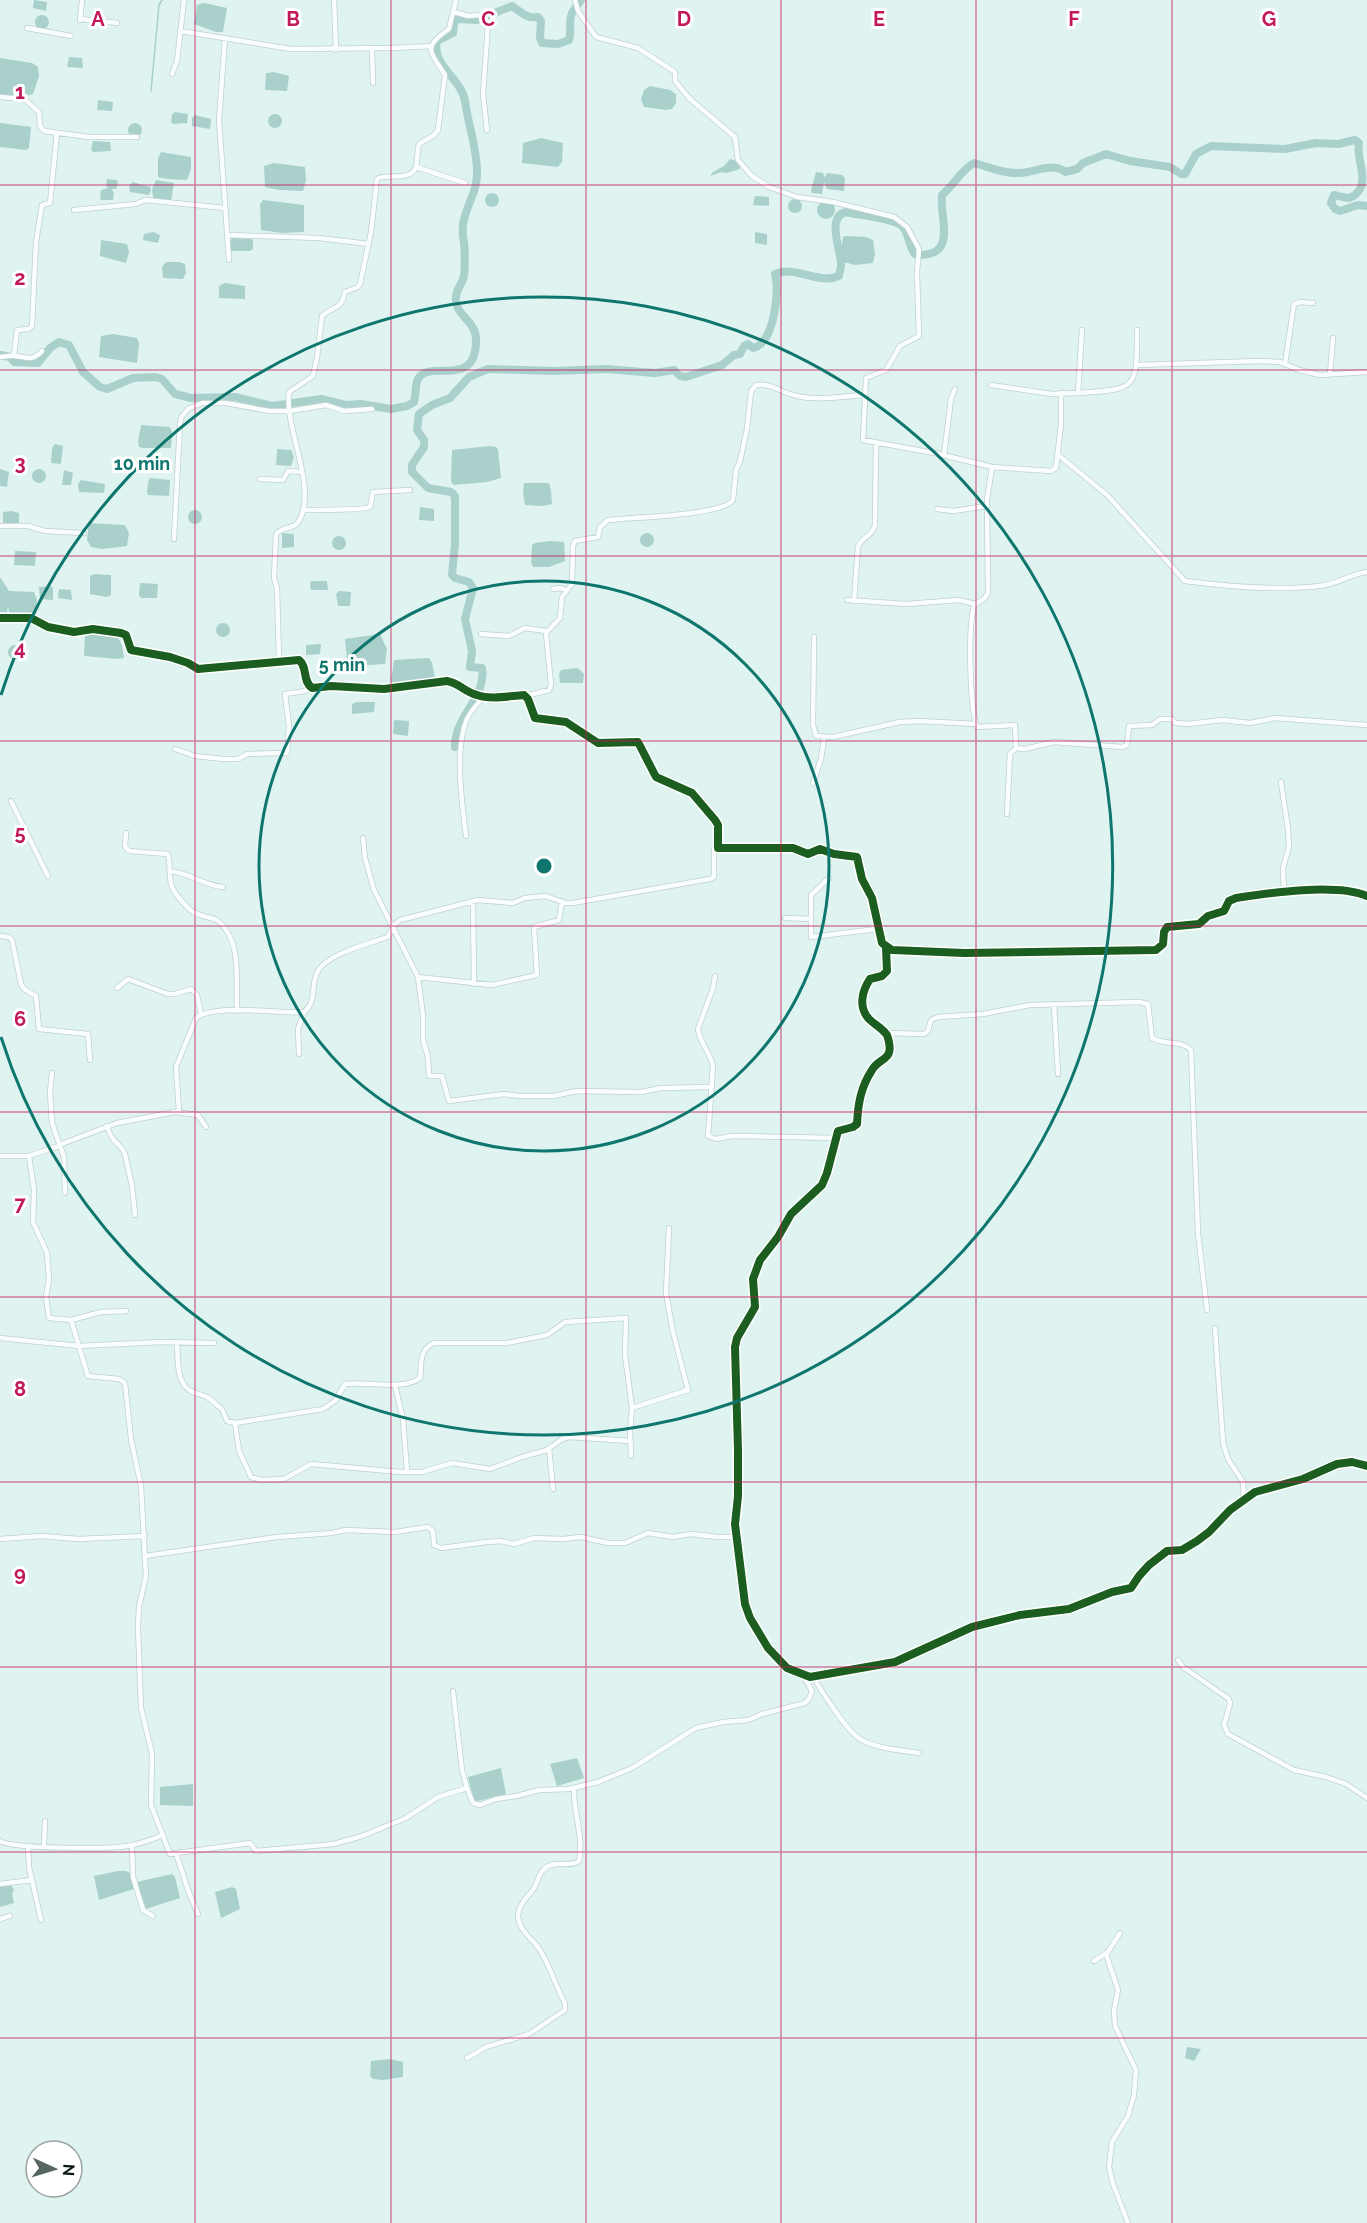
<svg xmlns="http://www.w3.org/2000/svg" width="1367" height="2223" viewBox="0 0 1367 2223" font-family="Raleway,sans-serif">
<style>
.water{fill:#a9d0ca}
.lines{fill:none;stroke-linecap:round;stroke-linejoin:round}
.stream{stroke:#a9d0ca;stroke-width:1.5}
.river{stroke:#a9d0ca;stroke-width:8}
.street-casing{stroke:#c0d1ce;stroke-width:6}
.secondary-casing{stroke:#c0d1ce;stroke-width:8}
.street{stroke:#fafdfd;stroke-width:4.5}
.secondary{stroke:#fafdfd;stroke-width:7}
.cycleway-casing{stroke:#fff;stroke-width:11}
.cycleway{stroke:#1b5e20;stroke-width:8}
.grid{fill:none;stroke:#c2185b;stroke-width:1.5;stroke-opacity:0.55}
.ring{fill:none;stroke:#0f766e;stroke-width:3}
.grid-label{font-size:20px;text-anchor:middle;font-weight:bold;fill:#c2185b;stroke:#fff;stroke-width:6;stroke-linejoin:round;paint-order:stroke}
.centre{fill:#0f766e;stroke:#fff;stroke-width:3}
.ring-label{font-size:18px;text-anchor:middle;font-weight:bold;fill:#0f766e;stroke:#fff;stroke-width:6;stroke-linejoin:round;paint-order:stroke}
</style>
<rect width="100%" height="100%" fill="#dff4f0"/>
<path class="water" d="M34 0 47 2 46 11 33 8Z
M204 3 227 8 223 32H216L194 24 197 5Z
M35 22a7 7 0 1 1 14 0a7 7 0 1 1-14 0Z
M69 57 82 58 83 68 67 67Z
M0 58 32 63 38 67 39 76 33 94 26 96 0 95Z
M274 72 289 76 287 91 265 90 266 73Z
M650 86 670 90 676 94V103L672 109 666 110 644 107 641 99 644 90Z
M98 100 113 102 112 111 97 110Z
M175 112 188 114 187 123 173 124 171 122 172 114Z
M268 121a7 7 0 1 1 14 0a7 7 0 1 1-14 0Z
M195 115 211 119 210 129 192 126V118Z
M128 130a7 7 0 1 1 14 0a7 7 0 1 1-14 0Z
M0 123 31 127 29 148 26 150 0 147Z
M541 138 563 143 562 162 558 167 522 163 523 143Z
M93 141 110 142 111 151 93 152 91 150Z
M161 152 191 157V169L187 180 168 179 158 177V159Z
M730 159 737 161 740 165V169L727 173 722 172 710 176 713 172 724 166Z
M274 163 305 167 306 180 303 191 279 190 265 187 264 166Z
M816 172 823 173 825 178 827 173 842 175 845 178 844 191 827 189 824 182 822 194 812 193 811 190Z
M107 179 117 180 118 183 116 189H111L114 193 113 200H102L100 199 101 190 108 188 106 185Z
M156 180 174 183 171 201 155 199 153 197 152 189Z
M133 182 150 187 151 190 149 195 130 192 129 186Z
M485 200a7 7 0 1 1 14 0a7 7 0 1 1-14 0Z
M755 196 769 197V206L753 205Z
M788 206a7 7 0 1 1 14 0a7 7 0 1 1-14 0Z
M263 200 304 205V232L282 233 261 230 260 204Z
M817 210a9 9 0 1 1 18 0a9 9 0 1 1-18 0Z
M153 232 160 235 158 243 143 240 144 234Z
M755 232 767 234V245L755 243Z
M846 236 866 237 873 240 875 254 873 263 855 265 844 262 841 252 843 237Z
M232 238 251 239 253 241V249L250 251H231L230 241Z
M101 240 127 244 129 252 126 263 100 256Z
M166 262H179L185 264 186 273 183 279 163 278 162 267Z
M225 283 245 286V299L219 298V286Z
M113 334 137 338 139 343 137 363 99 357 101 336Z
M141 425 170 427 172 432 171 448H143L139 447 138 442Z
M55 444 63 446 61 464 51 463 52 448Z
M490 446 496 447 498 450 501 478 487 482 453 485 451 481 452 450Z
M277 449 291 450 294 457 291 466 276 465Z
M0 469 9 472 7 487 0 486Z
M32 476a7 7 0 1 1 14 0a7 7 0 1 1-14 0Z
M64 470 73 473 71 485H62Z
M149 478 170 480 169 496 148 495 147 491Z
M81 480 105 484 104 493 79 492 78 484Z
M524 483H549L551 491 552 504 543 506 525 505 523 493Z
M420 507 434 509V521L419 520Z
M188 517a7 7 0 1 1 14 0a7 7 0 1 1-14 0Z
M12 511 19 513V523H3V512Z
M89 523 125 525 129 533 127 546 102 549 91 547 87 540Z
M282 533 294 534V547L282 548Z
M640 540a7 7 0 1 1 14 0a7 7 0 1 1-14 0Z
M332 543a7 7 0 1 1 14 0a7 7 0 1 1-14 0Z
M549 541 564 542 565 561 549 567H533L531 562 532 545 535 543Z
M15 551 36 552 35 566 14 565Z
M94 574 111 575V595L107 597 90 594V576Z
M0 577 9 591 34 592 37 600 36 615 13 614 9 612 8 605 7 613 0 612Z
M311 581H327L328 590H311L310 584Z
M140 583 158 584 157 598H141L139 595Z
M51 586 53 588V600L40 599 39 587Z
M59 589 71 590 72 600 58 598Z
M339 591 351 592 350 606H338L336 594Z
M216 630a7 7 0 1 1 14 0a7 7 0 1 1-14 0Z
M87 633H106L117 636 122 645 124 658 118 659 84 656 85 634Z
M380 634 387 649 385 664 350 666 347 660 345 639Z
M321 644 320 654 306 655V645Z
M8 652a7 7 0 1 1 14 0a7 7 0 1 1-14 0Z
M429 658 432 663 435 678 396 684 391 682 394 660Z
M578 668 584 674 583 683H560L559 674 561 670Z
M357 702H375L374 712 352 714V704Z
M394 720 409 721 408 736 393 734Z
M577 1758 584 1778 557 1786 550 1764Z
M501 1768 506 1794 474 1802 468 1777Z
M193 1784V1806L160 1805V1787Z
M118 1871H126L130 1873 134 1889 99 1900 94 1876Z
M172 1874 175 1877 180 1898 146 1909 137 1882Z
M0 1884 11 1885 14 1890 12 1894 14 1903 0 1907Z
M232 1887 236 1889 240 1909 221 1918 215 1892Z
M1187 2047 1201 2049 1194 2061 1185 2058Z
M390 2059 403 2062V2077L383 2080 373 2079 370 2076 371 2061Z"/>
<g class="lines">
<path class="stream" d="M151 91 159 5 162 0"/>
<path class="river" d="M1 355 10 357 14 362 38 363 50 348 59 342 69 345 83 372 100 387 107 389 133 378 155 377 162 379 175 394 191 398 235 397 272 406 321 399 346 405 361 404 391 409 407 406 414 402C416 395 415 385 418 379 428 358 477 391 476 339 476 320 453 315 456 296 457 288 463 283 464 275 465 269 465 249 464 243 463 237 462 232 463 225 465 207 478 191 477 172 477 148 468 124 465 101 461 78 431 65 437 41L453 33 454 23 457 19 477 20 512 6C521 12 527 19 538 17L541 21 540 38 542 43 558 44 569 40C572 31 568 22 572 13 574 9 578 5 581 0
M455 747C454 717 487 697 482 668L470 667 472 651 465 619 473 588 469 582 455 578 452 575 455 543V496L451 492 428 488 412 472V465L424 447V440L417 430 419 414 432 405 450 398 469 377 488 369 554 371 606 369 655 373 674 370 680 376 686 377 722 365 734 355 740 354 744 346 748 344 753 348C774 343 780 292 775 274 795 265 819 285 839 276 839 274 841 268 841 266 842 252 825 217 846 212 858 215 894 218 902 226 910 234 908 248 916 255 959 257 939 219 942 195 954 185 961 170 974 163 989 167 1001 173 1016 173 1032 174 1052 161 1065 172L1077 169 1083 163 1106 154 1130 161 1170 167 1181 174H1185L1196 154 1211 146 1285 149 1316 143 1338 144 1355 140 1359 143C1356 159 1367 174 1360 189 1358 193 1353 197 1349 198 1344 198 1338 196 1334 195L1331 203 1335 209 1340 211 1358 205 1367 206"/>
<defs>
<path id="street" d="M334 0 336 50
M575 0 578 11 596 37 638 48 675 72V81L690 99 735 137 738 160 752 176 769 187 797 197 833 202 894 217 907 227 919 249 917 272 919 336 900 346 886 370 866 378 863 440 939 454 992 467 1051 471 1056 468 1061 424V393
M454 12 468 16 482 15 488 23 483 94 487 130
M80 19 117 23
M80 20 82 0
M27 28 71 36
M180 31 291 49 392 48 432 46
M225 38 219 120 229 260
M372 48 373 83
M172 74 177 61 184 0
M0 97 24 99 39 112 40 126 44 131 89 137H137
M416 167 465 183
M74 210 136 204 145 200 225 208
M228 235 319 238 369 244
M14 355 17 330 29 329 32 326 36 242 42 205 50 203 57 133
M0 357C5 357 11 355 15 356 27 357 32 362 42 351
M1285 364 1294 304 1300 302 1313 303
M1137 365 1259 361 1280 362 1299 370 1320 375 1367 372
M1330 374 1333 338
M991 385 1052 394 1078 393 1082 330
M1078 393C1137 389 1137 390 1137 330
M1057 454 1107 495 1185 581C1224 586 1279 591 1319 586 1336 585 1350 574 1367 572
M944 455 951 399 955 389
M992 467 987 500 988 593 984 599 975 604C967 624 970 708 977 727L1015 725 1016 748 1025 749 1054 742 1123 747 1127 745 1129 726 1152 725 1160 719H1172L1175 723 1188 724 1222 720 1250 723 1275 718 1367 725
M260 479 283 480 288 471 302 472
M937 509 953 511 987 506
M303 510C312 510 365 510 370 507L373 492 410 490
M0 526H28L45 531 84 533
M174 539 180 423 182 416 188 409 202 403H226L269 411H290L326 405 344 411 372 409
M553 589 561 588 565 590
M847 600 906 604 959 600 975 604
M854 601 858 547C861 537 873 536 875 525L876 443
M481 634 509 636 525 628 546 631
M814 637 813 725 816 736 833 737 900 722 919 721 976 724
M279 661 277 588 274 578 276 534C282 526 294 530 299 521 318 488 284 428 289 392L313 376 317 358 322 316C334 305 341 311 345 292L358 287 360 284 371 232 377 179C386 173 411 182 416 167 418 160 417 151 419 144L434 135 438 130 445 75C431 52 421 48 449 29L456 0
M526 696 549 690 551 685 546 633 560 618 562 597 572 584 573 546 575 541 598 537 600 527 608 520C631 517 722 516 733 500L736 470 740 461 747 429 751 391 756 385C772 383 782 393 797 396 818 401 843 396 864 395
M175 749 195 756 224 759H238L247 754 287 753 289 726 285 694 305 691 310 688
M1281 782 1288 829 1289 847 1283 868 1284 892
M813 783 821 759 824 738
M11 801 48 876
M1007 814 1010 754 1016 748
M126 833 125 846 129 851 168 854C171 865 168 876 172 887 175 894 186 907 193 912 209 921 215 912 228 933 240 952 236 988 237 1011
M466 836C462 804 454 749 467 719 471 710 478 703 484 697
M363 838 365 858 374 890 418 977 423 1016V1040L428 1057 429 1076H442L449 1101 504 1094 520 1096H553L577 1091 641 1092 661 1088 712 1087
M170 871C190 873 202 885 223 887
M829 878 811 895V937L877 929
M473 901 474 984
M785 918 811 919
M0 936 9 937 12 940 21 984 24 989 36 996 39 1029 88 1034 90 1060
M886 948 887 971 882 976 870 979C862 991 858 1007 869 1019 875 1025 882 1028 887 1035 896 1062 880 1056 872 1070 861 1087 858 1103 857 1124L853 1127 838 1131 827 1173 822 1185 791 1214 778 1237 760 1260 753 1279 755 1307 737 1338 735 1347 738 1450V1496L735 1524 745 1604 750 1618 768 1648 787 1668 810 1677 895 1662 972 1627 1020 1615 1069 1609 1112 1592 1131 1588 1139 1576 1149 1565 1167 1551 1182 1550 1197 1541 1209 1532 1230 1510 1255 1492 1303 1479 1337 1464 1352 1462 1367 1466
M715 976 713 988 698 1029C699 1042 711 1053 713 1066L708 1136 716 1139 732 1136 837 1138
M418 977 492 985 537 975 534 927 559 920 562 901
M117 988 128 979 168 994H175L191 989 197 995 201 1014
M1054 1004 1058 1074
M886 1033 924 1034 928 1031 931 1020 938 1017 983 1014 1030 1005 1139 1002 1148 1004 1152 1038C1165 1046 1180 1039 1191 1050L1198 1233 1207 1310
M299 1054 298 1029 304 1012
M52 1073 50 1092 52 1123 64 1157 65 1193
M179 1112 176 1067 196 1018C214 1003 279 1014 304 1012 318 1000 310 987 317 973 325 954 371 943 388 937L394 925 400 920 478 900 513 903 525 898 546 896 565 903H573L710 879 714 877V849L718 848
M107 1126C112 1144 120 1142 125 1154L132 1186 135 1215
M59 1145 117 1123 175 1112 198 1115 206 1127
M0 1156H29L59 1146
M29 1156 34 1190 33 1222 47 1253 49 1279 46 1297 49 1318 71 1320 101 1312 126 1311
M71 1320 88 1376 119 1379 125 1383 131 1439 141 1486 145 1560 146 1576 139 1607 138 1627 141 1708 152 1754 151 1805 170 1854 250 1843 256 1851 334 1844 362 1836 406 1818 438 1797 467 1788 473 1803 480 1805 496 1799 517 1796 539 1790 569 1789 598 1782 632 1768 696 1728 723 1722 748 1720 762 1714 805 1703 809 1699 812 1691 803 1675
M1215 1328 1223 1443 1228 1459 1243 1482 1244 1499
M0 1338 79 1346 161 1342 214 1343
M177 1343C178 1356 176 1380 188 1389 194 1394 201 1394 207 1397 212 1400 216 1405 222 1409L227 1421 235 1423 323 1409 335 1401 345 1384C367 1381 403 1391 420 1378 422 1365 418 1350 434 1343H507L547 1335 565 1322 626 1318 625 1355 632 1408 630 1431 631 1456
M395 1385 403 1420 407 1472
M632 1408 688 1390 673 1332 666 1293 669 1228
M235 1423 239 1451 251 1477 262 1480 284 1479 311 1464 400 1472H422L452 1463 490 1469 522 1457 547 1450 562 1439 569 1437 630 1441
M549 1448 553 1489
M0 1539 41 1536 79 1539 145 1536
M145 1556 277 1537 332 1533 345 1530 395 1532 428 1527 433 1531 434 1545 441 1548 487 1542 501 1541 514 1544 534 1538 563 1539 581 1537 608 1543H625L648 1533 673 1537 691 1534 718 1537H736
M1178 1660 1183 1667 1229 1699 1230 1704 1224 1725 1228 1734 1294 1770 1326 1777 1346 1784 1367 1798
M813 1676C821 1691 847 1731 860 1739 877 1749 901 1750 919 1753
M453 1691 462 1770 467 1788
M0 1841C12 1849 109 1849 127 1846 140 1844 151 1840 163 1835
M132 1845 133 1877 143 1910 153 1916
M28 1846 29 1867 41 1920
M44 1847 45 1821
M176 1853 188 1890 198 1914
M0 1884 32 1880
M0 1919 10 1916
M1106 1954 1118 1990 1114 2010 1115 2026 1136 2070 1134 2095 1128 2116 1112 2142 1109 2167 1113 2184 1128 2223
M1094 1961 1108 1952 1120 1933
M467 2058 486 2047 529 2034 565 2010V2003C555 1986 550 1964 538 1947 529 1936 519 1930 518 1915 519 1905 526 1898 532 1891 539 1882 538 1869 551 1865 560 1862 571 1867 579 1861 584 1836 573 1813 574 1788"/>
<path id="secondary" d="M0 618H31L48 627 74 632 93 629 121 633 126 635 131 650 170 657 188 663 198 669 299 660C308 667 302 681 312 688L331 686 384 689 447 681C459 683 465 692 477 695 491 700 509 696 524 695L528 699 535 718 566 722 598 743 638 742 656 777 692 793 715 820 718 825V848H793L808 854 820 849 834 854 857 857 862 879 872 898 882 943 892 950 964 953 1156 950 1163 944 1164 932 1167 927 1199 924 1208 916 1224 911 1229 901 1236 898C1269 893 1336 883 1367 896"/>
</defs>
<use href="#street" class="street-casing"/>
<use href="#secondary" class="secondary-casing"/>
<use href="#street" class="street"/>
<use href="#secondary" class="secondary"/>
<defs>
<path id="cycleway" d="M0 618H31L48 627 74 632 93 629 121 633 126 635 131 650 170 657 188 663 198 669 299 660C308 667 302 681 312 688L331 686 384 689 447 681C459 683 465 692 477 695 491 700 509 696 524 695L528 699 535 718 566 722 598 743 638 742 656 777 692 793 715 820 718 825V848H793L808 854 820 849 834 854 857 857 862 879 872 898 882 943 892 950 964 953 1156 950 1163 944 1164 932 1167 927 1199 924 1208 916 1224 911 1229 901 1236 898C1269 893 1336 883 1367 896
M886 948 887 971 882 976 870 979C862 991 858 1007 869 1019 875 1025 882 1028 887 1035 896 1062 880 1056 872 1070 861 1087 858 1103 857 1124L853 1127 838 1131 827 1173 822 1185 791 1214 778 1237 760 1260 753 1279 755 1307 737 1338 735 1347 738 1450V1496L735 1524 745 1604 750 1618 768 1648 787 1668 810 1677 895 1662 972 1627 1020 1615 1069 1609 1112 1592 1131 1588 1139 1576 1149 1565 1167 1551 1182 1550 1197 1541 1209 1532 1230 1510 1255 1492 1303 1479 1337 1464 1352 1462 1367 1466"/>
</defs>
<use href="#cycleway" class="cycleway-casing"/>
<use href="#cycleway" class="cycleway"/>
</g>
<path class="grid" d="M195 0V2223M391 0V2223M586 0V2223M781 0V2223M976 0V2223M1172 0V2223M0 185H1367M0 370H1367M0 556H1367M0 741H1367M0 926H1367M0 1112H1367M0 1297H1367M0 1482H1367M0 1667H1367M0 1852H1367M0 2038H1367"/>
<g class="ring">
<circle cx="544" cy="866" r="285"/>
<path d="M1 695A569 569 0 1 1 1 1037"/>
</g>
<g class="grid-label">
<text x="98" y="26">A</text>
<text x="293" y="26">B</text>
<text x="488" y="26">C</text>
<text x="684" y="26">D</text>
<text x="879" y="26">E</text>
<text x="1074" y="26">F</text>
<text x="1269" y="26">G</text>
<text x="20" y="99">1</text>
<text x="20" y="285">2</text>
<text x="20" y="470">3</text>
<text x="20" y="655">4</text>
<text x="20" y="840">5</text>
<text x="20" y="1026">6</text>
<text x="20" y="1211">7</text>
<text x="20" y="1396">8</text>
<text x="20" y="1581">9</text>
</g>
<circle cx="544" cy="866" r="9" class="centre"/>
<g class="ring-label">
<text x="142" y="470">10 min</text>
<text x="342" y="671">5 min</text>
</g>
<g transform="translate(54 2169) rotate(94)"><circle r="28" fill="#ffffff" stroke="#9da3a2" stroke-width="1.5"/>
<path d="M0-4.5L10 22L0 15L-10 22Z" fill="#556663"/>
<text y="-9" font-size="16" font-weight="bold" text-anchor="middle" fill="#0b1917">N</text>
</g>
</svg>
